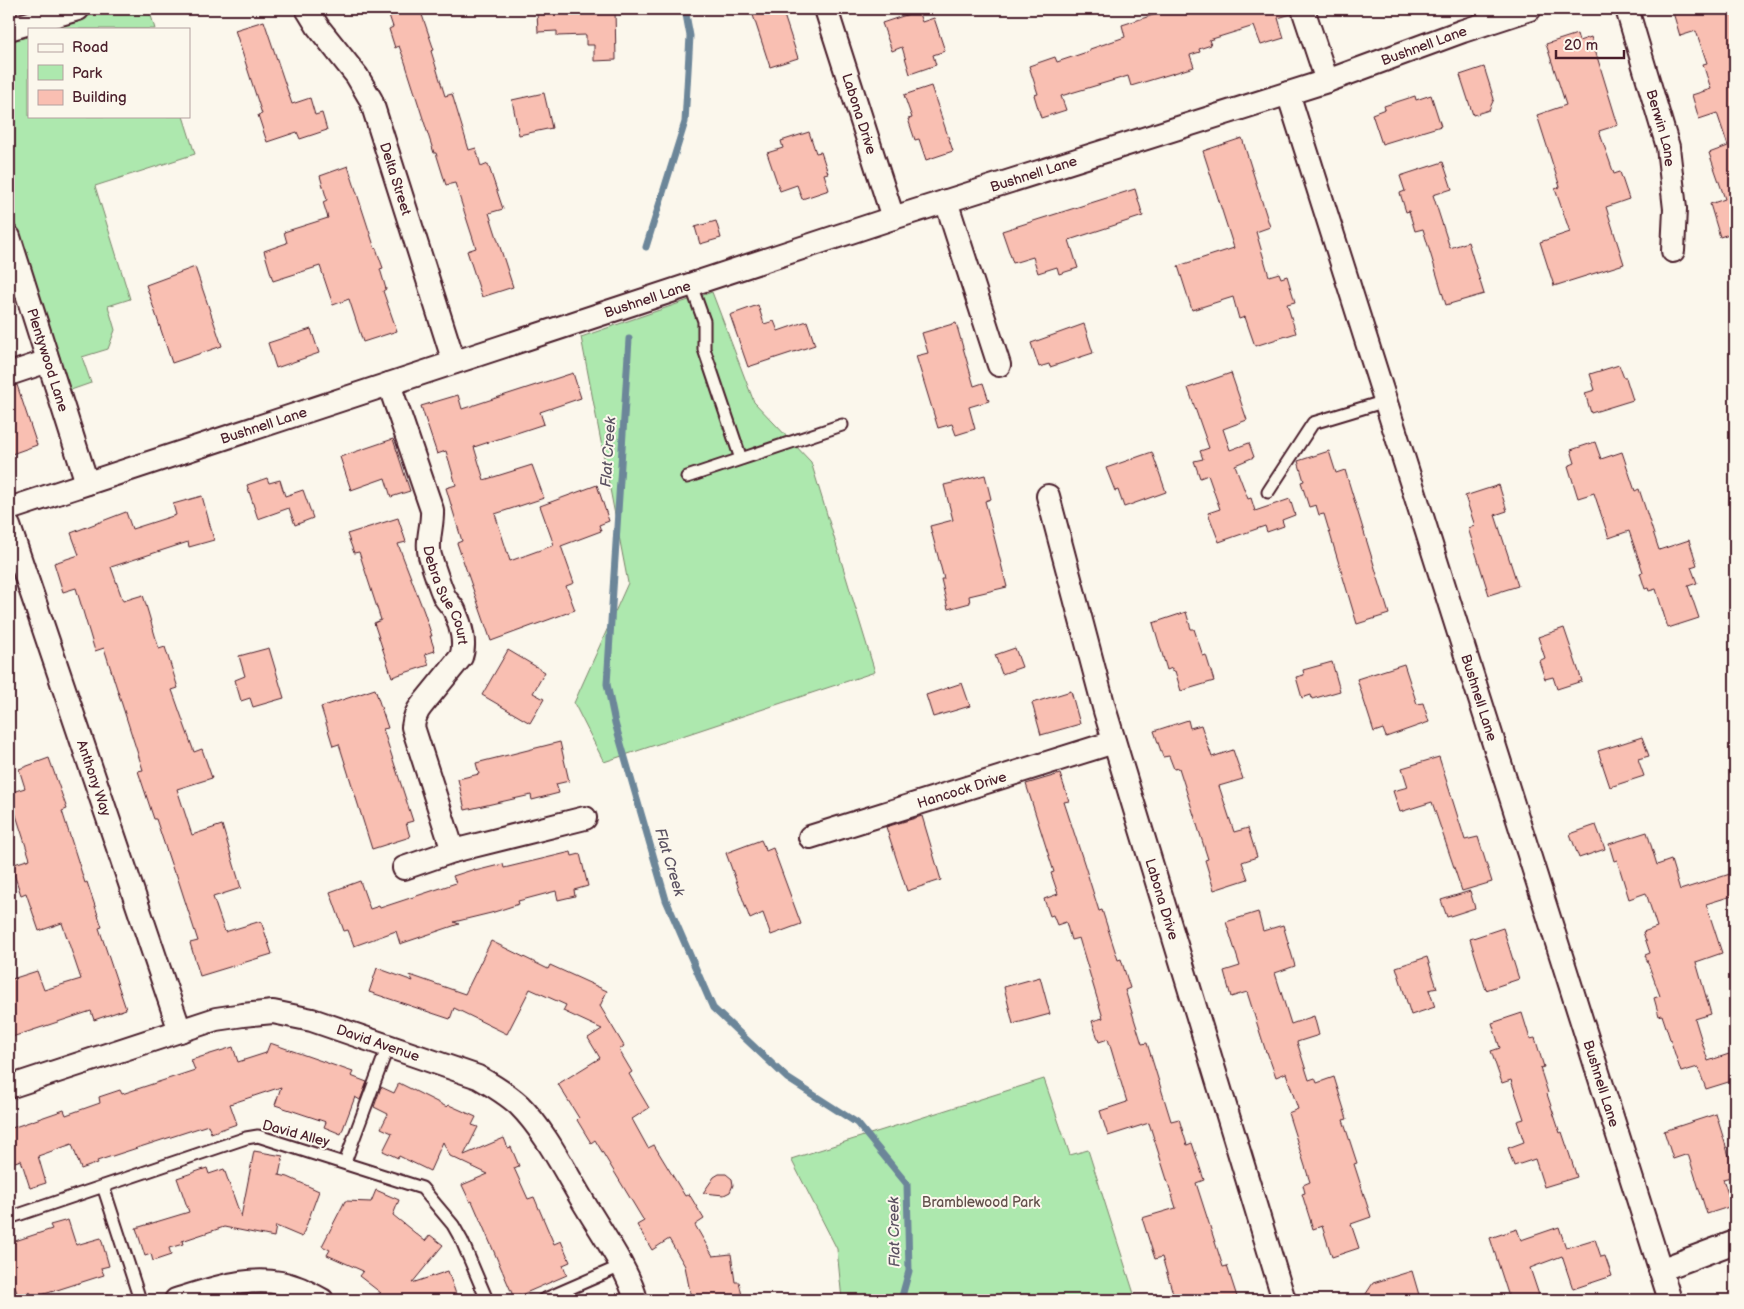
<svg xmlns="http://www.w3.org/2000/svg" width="1744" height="1309" viewBox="0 0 1744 1309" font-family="'Balsamiq Sans',sans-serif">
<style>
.green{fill:#ade8ae;stroke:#7c846c}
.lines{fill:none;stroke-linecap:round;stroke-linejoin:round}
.stream{stroke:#6c8699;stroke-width:7}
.building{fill:#f9bfb2;stroke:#4a1f2b}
.lane-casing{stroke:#4a1f2b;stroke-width:15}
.street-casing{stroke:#4a1f2b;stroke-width:26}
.lane{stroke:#fbf7ec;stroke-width:11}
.street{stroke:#fbf7ec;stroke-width:22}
.labels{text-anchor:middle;stroke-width:4;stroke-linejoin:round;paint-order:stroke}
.street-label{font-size:14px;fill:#4a1f2b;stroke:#fbf7ec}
.park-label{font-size:14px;fill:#63514c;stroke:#fbf7ec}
.water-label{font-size:15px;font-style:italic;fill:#5b5262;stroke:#fbf7ec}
</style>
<rect width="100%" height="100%" fill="#fbf7ec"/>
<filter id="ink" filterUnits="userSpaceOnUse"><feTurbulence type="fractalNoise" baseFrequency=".02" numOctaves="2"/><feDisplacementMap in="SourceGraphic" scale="10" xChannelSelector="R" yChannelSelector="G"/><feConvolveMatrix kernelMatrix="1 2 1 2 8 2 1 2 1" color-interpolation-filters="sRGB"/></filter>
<g filter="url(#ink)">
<path class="green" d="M109 9H149L155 29H46Z
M29 34V116H183L195 154 95 186 130 299 108 306 115 330 108 349 82 357 91 383 68 391 9 205V41Z
M712 292 754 402 811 462 875 672 604 762 574 703 628 583 581 337Z
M1044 1079 1070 1155 1088 1150 1136 1300H842L837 1249 791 1159Z"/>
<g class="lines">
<path class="stream" d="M646 247 685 122 690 36 685 9
M629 339 607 684 615 723 666 900 713 1008 787 1078 857 1123 907 1184 909 1271 901 1300"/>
</g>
<path class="building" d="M387 9H420L434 50 431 51 445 96 452 94 469 150 476 148 481 167 488 164 503 209 489 213 513 287 482 297 467 251 476 248 455 183 446 185 436 153H434L404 59 399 46 395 48 389 29 393 27Z
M554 9H615L616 60 594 61V45H586V35L557 36V31L538 32 537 12H554Z
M751 9H782L798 58 770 67Z
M1172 9H1290L1291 14 1278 18 1284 38 1261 45 1254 26 1209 40 1211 45 1199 49 1200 52 1190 55 1194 67 1131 86 1128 76 1061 96 1066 110 1041 118 1034 95 1038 94 1029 66 1055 57 1057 62 1090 51V49L1125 37 1122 25Z
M1672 9H1735V232L1720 237 1710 204 1725 199 1709 153 1728 146 1717 113 1699 119 1692 95 1711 89 1703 64 1707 63 1696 31 1680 36Z
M918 11 922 22 934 18 945 51 933 55 936 65 910 74 902 47 892 51 882 23Z
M264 21 292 104 310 98 315 115 322 113 327 130 300 139 297 132 267 142 258 115 262 114 235 30Z
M1577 34 1579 41 1591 37 1618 125 1599 131 1614 174 1620 172 1629 199 1606 207 1624 264 1554 286 1540 242 1570 232 1555 189 1560 187 1537 115 1566 105 1546 44Z
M1484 67 1494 99 1489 110 1473 115 1460 75Z
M931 86 953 151 926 160 919 139 915 140 908 119 912 118 904 95Z
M544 93 552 128 519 135 512 100Z
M1431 95 1441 126 1382 144 1372 114 1385 109 1384 106 1415 96 1416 100Z
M809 132 816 153 821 152 828 173 824 174 829 190 802 199 797 185 780 191 767 153 783 148 781 141Z
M1242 138 1270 227 1256 232 1269 276 1279 273 1281 278 1287 276 1295 302 1287 304 1296 333 1255 346 1245 317 1239 319 1233 297 1192 310 1178 266 1234 248 1203 151Z
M1443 162 1452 189 1433 195 1450 248 1468 242 1484 294 1446 305 1423 229 1415 231 1409 211 1406 212 1400 193 1405 191 1400 176Z
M348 166 375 249 376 248 383 268 380 269 386 289 383 291 397 331 363 342 349 299 333 305 320 266 273 281 264 251 287 243 284 232 328 218 323 202 327 200 320 176Z
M1135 189 1143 216 1069 240 1078 268 1059 274 1057 267 1038 273 1033 257 1013 263 1002 231Z
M716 221 721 238 700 244 695 227Z
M195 267 222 346 172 363 146 285Z
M758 305 764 324 774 321 778 331 807 321 815 345 748 367 730 315Z
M956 323 974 386 983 383 989 401 969 407 975 429 956 435 952 424 938 428 916 356 928 353 922 333Z
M1084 324 1093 353 1050 367 1049 364 1039 367 1031 343Z
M311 329 319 353 276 368 268 343Z
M1619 365 1624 378H1626L1633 400 1591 413 1585 393 1595 390 1590 374Z
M573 373 581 398 540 412 544 424 474 447 484 480 532 465 544 498 495 514 510 561 554 545 540 506 597 485 609 521 599 525 601 531 561 546 574 583 566 586 575 610 491 641 457 543 462 541 446 488 456 485 446 451 437 454 421 406 458 395 462 409Z
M1231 373 1247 420 1223 429 1230 450 1249 443 1254 457 1235 465 1248 499 1251 498 1255 511 1290 499 1295 515 1282 520 1284 526 1267 532 1265 526 1219 542 1208 513 1220 509 1208 475 1200 478 1194 461 1203 459 1200 451 1209 448 1188 388Z
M17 385 37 445 9 455V387Z
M393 439 410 491 391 497 385 478 351 490 340 457Z
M1595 442 1601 459 1622 452 1635 491 1639 489 1659 550 1689 540 1697 565 1691 567 1697 583 1688 586 1699 618 1668 628 1656 589 1649 591 1648 588 1645 589 1640 573 1643 572 1629 531 1609 538 1594 493 1578 498 1568 466 1575 463 1571 450Z
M1329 451 1336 473 1345 470 1389 614 1357 624 1324 514 1319 515 1316 505 1309 507 1301 482 1304 481 1298 461Z
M1152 452 1166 492 1124 507 1118 490 1115 491 1106 468Z
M985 475 991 499 985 501 1007 587 969 596 970 603 948 609 941 579H944L930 526 953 520 944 485Z
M267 478 269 483 280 480 285 496 303 490 313 518 295 525 289 508 258 519 247 485Z
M1499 485 1507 511 1495 515 1518 586 1489 595 1468 528 1475 526 1465 496Z
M202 496 214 540 189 547 188 542 111 567 123 601 143 595 159 649 165 647 178 688 172 690 194 752 202 749 212 778 177 789 192 835 222 825 241 888 213 897 225 932 261 921 272 954 200 976 190 943 198 941 176 873H174L156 819H154L138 771 143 770 104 648 95 651 76 588 63 592 54 563 79 555 71 533 126 512 132 529 176 515 173 504Z
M398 518 406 542 398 544 424 612 432 636H430L435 651 425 654 429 665 392 677 374 623 381 620 359 552 354 553 347 534Z
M1186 612 1191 629H1194L1203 656 1206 655 1214 681 1181 691 1175 671 1172 672V668L1167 670 1153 623Z
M1564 628 1582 681 1557 689 1553 677 1545 679 1539 661 1545 658 1538 637Z
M269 648 284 698 253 707 250 698 241 701 235 680 245 676 239 656Z
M1015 648 1022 667 1002 674 995 655Z
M508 650 545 672 533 693 544 699 530 723 482 695Z
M1332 662 1340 691 1312 699 1311 695 1302 698 1296 677 1304 675 1303 670Z
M1404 664 1417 704 1423 703 1429 722 1386 737 1383 729 1374 732 1357 679Z
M962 683 970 706 933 717 926 695Z
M375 689 388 728 383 729 413 821 406 823 410 837 372 849 339 744 333 746 321 707Z
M1071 691 1080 724 1041 735 1032 703Z
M1188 720 1190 728 1201 725 1212 757 1233 750 1243 779 1219 786 1234 832 1248 828 1257 857 1242 862 1248 879 1214 890 1205 860 1208 859 1179 768 1174 769 1169 756 1163 757 1154 731Z
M1642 737 1649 756 1638 759 1644 776 1610 787 1598 751Z
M560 742 569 781 556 784 559 793 532 800 531 795 465 810 458 779 479 774 476 763Z
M1439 757 1465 840 1478 837 1492 882 1462 891 1432 802 1400 812 1393 791 1408 787 1402 768Z
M49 758 67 809 62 811 85 883 87 882 102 927 99 928 126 1009 94 1020 91 1011 9 1038V980L37 971 44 990 81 979 62 923 39 931 26 893 21 895 11 865 30 859 9 793 25 788 19 769Z
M1060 774 1069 801 1064 802 1084 863 1099 911 1102 910 1118 960 1121 959 1130 988 1125 990 1142 1044 1147 1043 1171 1121 1179 1119 1187 1145 1192 1143 1204 1180 1196 1183 1223 1267 1227 1266 1238 1300H1175L1162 1257 1155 1259 1142 1218 1176 1208 1149 1123 1108 1136 1100 1111 1127 1102 1108 1039 1099 1042 1092 1021 1103 1018 1079 938 1071 940 1066 922 1057 925 1053 915 1050 916 1044 899 1058 894 1051 873 1054 872 1026 784Z
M922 816 941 880 907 891 886 827Z
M1596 825 1605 849 1579 858 1570 834Z
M1647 832 1657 865 1671 860 1680 890 1730 874 1735 890V895L1706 904 1722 953 1696 962 1711 1014 1695 1019 1708 1061 1729 1054 1735 1071V1080L1706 1089 1698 1067 1681 1072 1662 1015 1659 1016 1654 998 1660 996 1645 955 1650 953 1643 932 1657 927 1646 893 1629 899 1617 860 1614 861 1609 844Z
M761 840 766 851 773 848 801 924 771 935 763 913 750 919 726 853Z
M571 852 572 856 580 854 588 886 574 890 575 896 558 900 556 891 518 901 519 904 491 913 454 922 459 924 400 944 396 931 354 946 348 930 344 931 330 892 360 881 370 909 379 906 380 908 456 883 453 876 475 869V871L503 864 504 868Z
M1470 891 1475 908 1447 917 1441 900Z
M1258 912 1263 931 1283 925 1295 966 1275 973 1291 1024 1314 1016 1319 1035 1297 1042 1309 1080 1315 1078 1317 1083 1334 1077 1347 1119 1343 1120 1357 1163 1354 1164 1371 1217 1351 1224 1359 1248 1332 1257 1322 1226 1313 1229 1302 1194 1305 1193 1303 1185 1310 1182 1288 1113 1298 1109 1286 1073 1276 1077 1267 1052H1266L1247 992 1231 997 1224 971 1240 966 1226 922Z
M1503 928 1519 979 1486 990 1470 939Z
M491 941 548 969 550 965 607 991 600 1006 624 1046 619 1050 632 1072 629 1074 649 1108 632 1119 648 1148 654 1145 685 1196 689 1194 704 1219 695 1225 713 1256 731 1254 735 1282H739L743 1300H690V1292L685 1266 669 1239 652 1250 637 1225 644 1221 595 1140 591 1143 577 1120 579 1118 558 1084 600 1058 588 1038 602 1029 563 1011 566 1005 530 989 507 1034 454 1008 450 1019 369 992 377 968 413 981 410 975 465 994Z
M1427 957 1437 988 1429 990 1435 1007 1411 1015 1396 967Z
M1040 977 1050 1014 1013 1024 1004 987Z
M1522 1013 1530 1039 1535 1038 1544 1067 1540 1068 1548 1093 1547 1094 1560 1133 1562 1132 1577 1177 1544 1187 1535 1159 1514 1166 1508 1148 1524 1142 1517 1121 1524 1119 1511 1080 1502 1083 1491 1051 1500 1048 1492 1023Z
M270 1043 353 1072 351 1076 367 1082 360 1100 355 1097 341 1134 324 1127 326 1122 275 1105 281 1087 230 1104 237 1124 211 1133 208 1125 97 1161 98 1163 81 1169 72 1144 38 1156 46 1183 30 1188 21 1160 9 1164V1129L64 1110 66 1115 100 1103 99 1097 120 1090 122 1094 195 1070 191 1060 233 1047 238 1062 266 1053Z
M399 1083 447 1107 449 1105 476 1117 472 1125 478 1127 464 1155 504 1138 508 1148 511 1147 519 1166 514 1168 528 1199 534 1197 554 1244 561 1241 570 1262 563 1265 567 1275 514 1298 472 1201 470 1202 462 1185 488 1174 450 1156 443 1142 430 1171 399 1156 398 1158 383 1151 392 1133 381 1128 388 1114 374 1107 381 1087 394 1093Z
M1716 1114 1729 1156 1735 1154V1176L1723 1179 1732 1206 1707 1214 1688 1154 1673 1159 1664 1131Z
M254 1151 283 1156 279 1175 288 1177 319 1191 302 1237 276 1226 274 1237 224 1227 182 1241 183 1244 169 1248 171 1255 153 1261 151 1254 145 1256 136 1228 189 1212 177 1178 207 1168 209 1174 224 1169 241 1217Z
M719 1174H726L732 1179 733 1185 730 1192 724 1195 703 1193 714 1177Z
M376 1190 399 1200 393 1215 425 1241 430 1235 443 1245 412 1283 448 1271 458 1300H370V1297L381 1293 359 1276 363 1271 327 1255 330 1250 322 1246 345 1201 371 1202Z
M68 1220 76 1245 101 1238 109 1266 101 1268 104 1275 32 1298 30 1292 18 1296 9 1269V1243L52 1229 50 1225Z
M1559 1227 1566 1248 1595 1239 1601 1257 1605 1256 1612 1276 1573 1289 1562 1256 1530 1268 1539 1295 1521 1300H1510L1490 1238 1517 1229 1521 1240Z
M1412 1271 1419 1295 1402 1300H1362L1373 1283Z"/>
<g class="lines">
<defs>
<path id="lane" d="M691 285 704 321V349L741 459 842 425
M687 477 741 459
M1268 492 1313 423 1386 401
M345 1162 388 1046
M103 1186 140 1300
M9 1218 246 1138 258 1136 422 1188 453 1225 462 1241 487 1300
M543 1300 621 1266"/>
<g id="street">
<path id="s1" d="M307 9 318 27 357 76 371 100 454 362"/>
<path id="s2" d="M826 9 893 218"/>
<path d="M1303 9 1327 81"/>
<path id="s3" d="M1627 9 1668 147 1675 209 1673 251"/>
<path d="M9 29 78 9"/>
<path id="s4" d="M1288 93 1670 1300"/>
<path d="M946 201 999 365"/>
<path id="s5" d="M9 237 87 483"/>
<path d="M9 374 48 361"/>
<path id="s6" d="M389 384 432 510C433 525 426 541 430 556 434 569 439 584 444 596 447 602 453 606 455 612 461 625 466 644 461 657L422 705C416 712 414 718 413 727L453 851 404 868"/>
<path id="s7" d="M1048 496 1105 711 1284 1300"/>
<path id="s8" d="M9 509 893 218 1327 81 1463 31 1530 9"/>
<path id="s9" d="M9 526 180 1031"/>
<path id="s10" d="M810 837 1114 742"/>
<path d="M453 851 585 818"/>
<path id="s11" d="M9 1087 216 1019 243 1015 273 1012 312 1020 478 1077C492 1085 506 1093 519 1105 546 1132 564 1170 584 1203 600 1230 629 1271 636 1300"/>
<path d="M1660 1270 1735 1242"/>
<path d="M176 1300C214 1288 258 1272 298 1288 306 1291 314 1296 322 1300"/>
</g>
</defs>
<use href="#lane" class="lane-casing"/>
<use href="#street" class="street-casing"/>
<use href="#lane" class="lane"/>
<use href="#street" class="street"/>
</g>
</g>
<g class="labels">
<g class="street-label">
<text dy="5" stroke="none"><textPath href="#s8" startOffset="1489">Bushnell Lane</textPath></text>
<text dy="5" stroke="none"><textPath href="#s2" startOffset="110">Labona Drive</textPath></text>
<text dy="5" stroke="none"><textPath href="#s3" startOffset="124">Berwin Lane</textPath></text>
<text dy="5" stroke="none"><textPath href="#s8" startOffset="1078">Bushnell Lane</textPath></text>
<text dy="5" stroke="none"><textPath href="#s1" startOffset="194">Delta Street</textPath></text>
<text dy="5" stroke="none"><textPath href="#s8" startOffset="672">Bushnell Lane</textPath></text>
<text dy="5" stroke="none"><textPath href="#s5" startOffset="129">Plentywood Lane</textPath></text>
<text dy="5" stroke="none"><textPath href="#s8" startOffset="268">Bushnell Lane</textPath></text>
<text dy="5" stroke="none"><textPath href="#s6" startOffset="222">Debra Sue Court</textPath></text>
<text dy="5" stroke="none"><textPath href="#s4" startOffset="634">Bushnell Lane</textPath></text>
<text dy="5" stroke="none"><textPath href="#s9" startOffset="266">Anthony Way</textPath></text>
<text dy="5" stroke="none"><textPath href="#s10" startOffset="159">Hancock Drive</textPath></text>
<text dy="5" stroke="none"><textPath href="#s7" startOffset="419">Labona Drive</textPath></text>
<text dy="5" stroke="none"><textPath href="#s11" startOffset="385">David Avenue</textPath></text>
<text dy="5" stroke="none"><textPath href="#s4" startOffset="1039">Bushnell Lane</textPath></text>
<text transform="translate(296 1133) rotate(15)" y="5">David Alley</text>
</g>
<g class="park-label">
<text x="981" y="1207">Bramblewood Park</text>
</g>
<g class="water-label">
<text transform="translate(608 452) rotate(-86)" y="5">Flat Creek</text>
<text transform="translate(670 862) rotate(73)" y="5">Flat Creek</text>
<text transform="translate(894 1232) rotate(-91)" y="5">Flat Creek</text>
</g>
</g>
<rect width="1744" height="1309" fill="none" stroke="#fbf7ec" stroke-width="30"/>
<rect x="15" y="15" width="1714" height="1279" fill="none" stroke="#4a1f2b" stroke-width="2" filter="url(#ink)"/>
<rect x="28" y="28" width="162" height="90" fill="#fbf7ec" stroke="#b4a19f"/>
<rect x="38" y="44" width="25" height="8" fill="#fbf7ec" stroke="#b4a19f"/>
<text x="72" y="52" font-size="15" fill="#4a1f2b">Road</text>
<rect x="38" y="65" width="25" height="15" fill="#ade8ae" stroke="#b4a19f"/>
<text x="72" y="78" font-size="15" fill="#4a1f2b">Park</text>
<rect x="38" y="90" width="25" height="15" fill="#f9bfb2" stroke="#b4a19f"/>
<text x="72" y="102" font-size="15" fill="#4a1f2b">Building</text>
<path d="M1556 50v8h68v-8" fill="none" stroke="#4a1f2b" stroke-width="2.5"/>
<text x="1564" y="50" font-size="15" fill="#4a1f2b" stroke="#fbf7ec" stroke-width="4" paint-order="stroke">20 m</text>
</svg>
